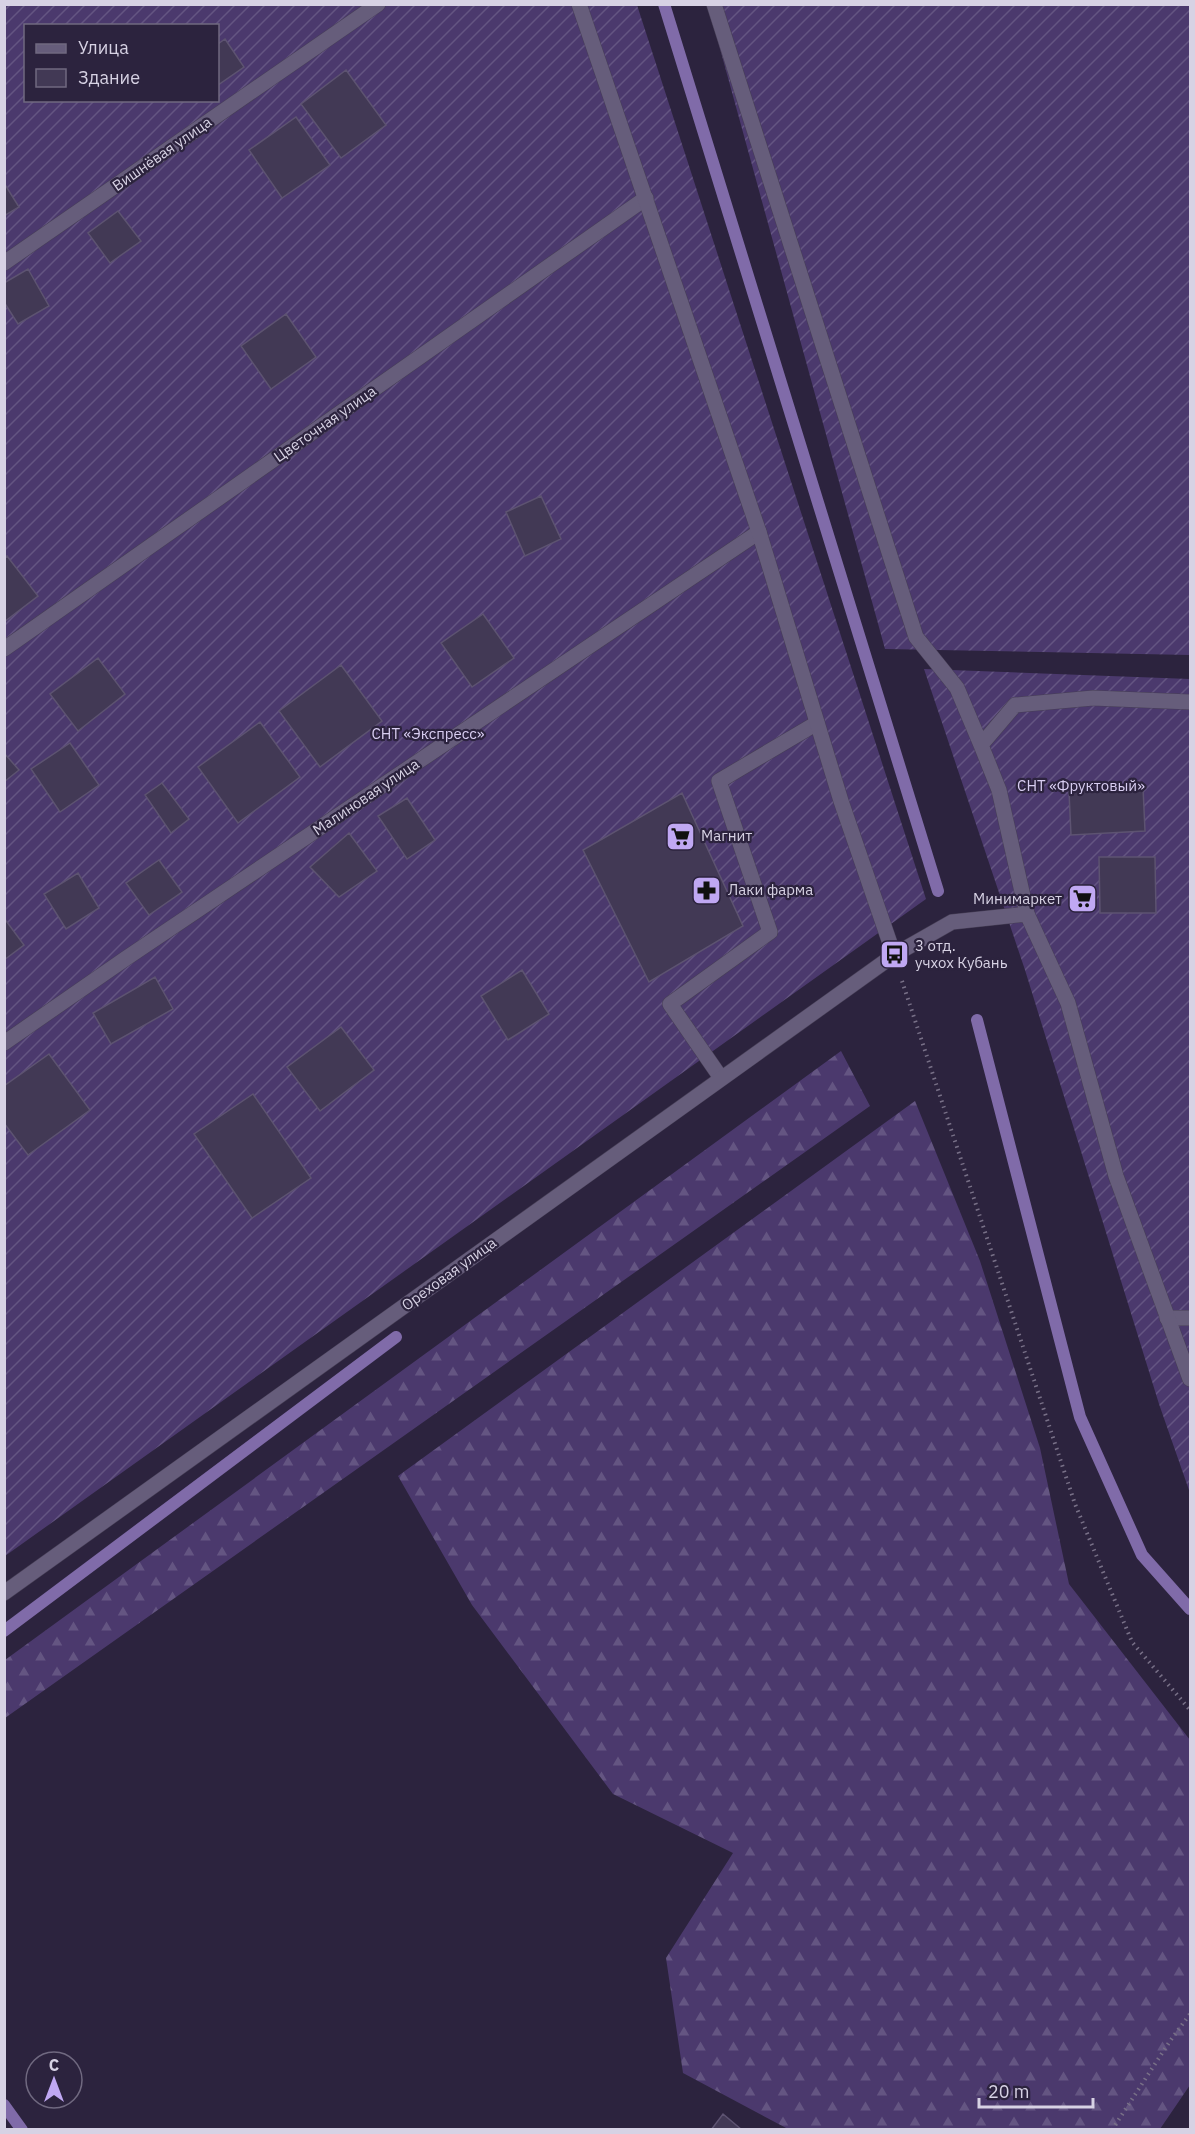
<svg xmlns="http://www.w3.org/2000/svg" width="1195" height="2134" viewBox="0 0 1195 2134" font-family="'IBM Plex Sans',sans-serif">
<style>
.forest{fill:url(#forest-firs)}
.garden{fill:url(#garden-furrows);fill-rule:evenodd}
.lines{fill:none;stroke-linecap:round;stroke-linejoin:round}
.stream{stroke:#806ba9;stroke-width:12}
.building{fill:#423955;stroke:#5d5371;stroke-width:1.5}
.service-casing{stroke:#473f56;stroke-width:16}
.minor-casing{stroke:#473f56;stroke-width:16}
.tertiary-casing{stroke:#473f56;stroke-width:16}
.path{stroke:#787087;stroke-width:4;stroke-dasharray:1.5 4.5;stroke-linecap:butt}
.service{stroke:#665d7b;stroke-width:15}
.minor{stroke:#665d7b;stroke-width:15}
.tertiary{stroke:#665d7b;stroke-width:15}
.labels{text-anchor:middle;stroke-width:4.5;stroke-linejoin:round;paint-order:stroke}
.street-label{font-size:15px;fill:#d7d2e4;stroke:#2c233e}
.park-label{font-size:15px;fill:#d9cef2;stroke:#2c233e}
.poi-label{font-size:15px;fill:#d7d2e4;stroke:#2c233e;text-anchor:start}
</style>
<defs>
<pattern id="forest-firs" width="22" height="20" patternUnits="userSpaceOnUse" patternTransform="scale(1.5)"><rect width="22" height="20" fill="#4b396d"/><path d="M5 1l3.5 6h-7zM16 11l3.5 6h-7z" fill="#645582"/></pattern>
<pattern id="garden-furrows" width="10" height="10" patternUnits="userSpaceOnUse" patternTransform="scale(1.5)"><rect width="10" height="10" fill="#4b396d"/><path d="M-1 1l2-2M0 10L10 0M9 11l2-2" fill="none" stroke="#645582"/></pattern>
</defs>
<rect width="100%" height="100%" fill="#2c233e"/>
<path class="forest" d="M841 1051 870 1106 5 1718V1660Z
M915 1101 980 1261 1040 1448 1069 1584 1190 1740V2085L1160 2129H788L683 2073 666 1958 733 1853 613 1794 472 1605 398 1476Z"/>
<path class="garden" d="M5 5H637L926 899 5 1556ZM26 26H218V100H26Z
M708 5H1190V655L885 649Z
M924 669 1190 679V1493L1159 1404 1025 970Z"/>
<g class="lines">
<path class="stream" d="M664 4 938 891
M977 1020 1080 1417 1142 1555 1190 1609
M4 1631 396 1337
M4 2105 22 2130"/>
</g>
<path class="building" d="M225 39 244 67 218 85V44Z
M346 70 386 125 341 158 301 104Z
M296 117 330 165 282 198 249 150Z
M4 183 19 207 4 216Z
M118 211 141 241 110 263 88 233Z
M28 269 49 306 18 324 4 302V283Z
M286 314 316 357 271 389 241 346Z
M541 496 561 539 525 556 506 512Z
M7 556 38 596 4 622V559Z
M483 614 514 658 472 687 441 643Z
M98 658 125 694 78 731 50 694Z
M341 665 382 721 320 767 279 711Z
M260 722 300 777 238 823 198 767Z
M70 743 99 785 60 812 31 769Z
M4 753 19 770 4 782Z
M162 783 189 819 171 833 145 795Z
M1143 787 1145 831 1071 835 1069 792Z
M682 793 743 926 649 982 583 850Z
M407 798 435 840 407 859 378 816Z
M349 833 377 871 339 897 310 867Z
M1099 857H1155L1156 913H1100Z
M159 860 182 892 149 915 126 883Z
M78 873 99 908 66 929 44 894Z
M4 918 24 945 4 960Z
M522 970 549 1014 508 1040 481 996Z
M155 977 173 1009 111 1044 93 1013Z
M341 1027 374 1070 320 1111 287 1067Z
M49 1054 90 1110 28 1155 4 1123V1086Z
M253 1094 311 1178 252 1218 194 1134Z
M723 2114 742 2130H711Z"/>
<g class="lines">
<defs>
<path id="service" d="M714 4 916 637 957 688 981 745
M1027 914 999 790 981 745 1015 705 1093 698 1190 702"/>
<path id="minor" d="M4 263 378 4
M4 649 646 198
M4 1043 125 959 759 532
M721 1078 670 1004 770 932 719 781 817 723
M1167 1318H1190"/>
<path id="tertiary" d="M579 4 759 532 841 801 894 955
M4 1593 894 955 952 922 1027 914 1068 1003 1116 1176 1190 1379"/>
</defs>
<use href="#service" class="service-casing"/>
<use href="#minor" class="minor-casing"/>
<use href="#tertiary" class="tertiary-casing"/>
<path class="path" d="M902 981 1075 1504 1132 1642 1190 1710
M1112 2130 1170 2041 1190 2014"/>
<use href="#service" class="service"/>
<use href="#minor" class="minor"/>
<use href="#tertiary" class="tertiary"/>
</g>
<defs>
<symbol id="supermarket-square" viewBox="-11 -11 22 22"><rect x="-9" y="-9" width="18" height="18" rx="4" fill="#c0a8f3" stroke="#2c233e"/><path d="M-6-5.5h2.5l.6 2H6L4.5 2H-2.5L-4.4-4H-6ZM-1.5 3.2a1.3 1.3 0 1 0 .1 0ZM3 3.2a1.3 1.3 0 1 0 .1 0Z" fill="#111"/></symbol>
<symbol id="pharmacy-square" viewBox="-11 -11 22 22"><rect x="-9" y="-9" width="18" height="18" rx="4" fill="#c0a8f3" stroke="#2c233e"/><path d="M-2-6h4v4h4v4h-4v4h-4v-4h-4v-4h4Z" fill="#111"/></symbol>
<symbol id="bus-square" viewBox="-11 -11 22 22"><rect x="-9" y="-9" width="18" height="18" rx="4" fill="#c0a8f3" stroke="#2c233e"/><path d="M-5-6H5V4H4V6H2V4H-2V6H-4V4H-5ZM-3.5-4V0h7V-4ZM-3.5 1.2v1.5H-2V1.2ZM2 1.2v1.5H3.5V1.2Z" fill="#111"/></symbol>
</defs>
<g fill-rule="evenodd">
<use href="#supermarket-square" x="664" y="820" width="33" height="33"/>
<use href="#pharmacy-square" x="690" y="874" width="33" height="33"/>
<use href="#supermarket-square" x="1066" y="882" width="33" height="33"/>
<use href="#bus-square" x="878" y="938" width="33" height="33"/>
</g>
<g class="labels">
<g class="street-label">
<text transform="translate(162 154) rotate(-35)" y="5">Вишнёвая улица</text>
<text transform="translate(325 424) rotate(-35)" y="5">Цветочная улица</text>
<text transform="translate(366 797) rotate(-34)" y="5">Малиновая улица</text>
<text transform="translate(449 1274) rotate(-36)" y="5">Ореховая улица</text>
</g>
<g class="park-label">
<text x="428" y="739">СНТ «Экспресс»</text>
<text x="1081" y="791">СНТ «Фруктовый»</text>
</g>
<g class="poi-label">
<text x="701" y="841">Магнит</text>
<text x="728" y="895">Лаки фарма</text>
<text x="1062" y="904" text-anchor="end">Минимаркет</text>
<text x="915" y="951">3 отд.<tspan x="915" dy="17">учхох Кубань</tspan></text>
</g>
</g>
<rect width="1195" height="2134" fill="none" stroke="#d7d2e4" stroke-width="12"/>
<rect x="24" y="24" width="195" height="78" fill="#2c233e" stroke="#706980" stroke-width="1.5"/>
<rect x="36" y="44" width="30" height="9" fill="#665d7b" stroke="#706980" stroke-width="1.5"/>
<text x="78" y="54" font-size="18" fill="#d7d2e4">Улица</text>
<rect x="36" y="69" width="30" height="18" fill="#423955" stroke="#706980" stroke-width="1.5"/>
<text x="78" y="84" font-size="18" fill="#d7d2e4">Здание</text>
<g transform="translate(54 2080)"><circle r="28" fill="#2c233e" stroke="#706980" stroke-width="1.5"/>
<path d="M0-4.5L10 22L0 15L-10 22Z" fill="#c0a8f3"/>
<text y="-9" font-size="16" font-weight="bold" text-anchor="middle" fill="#d7d2e4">С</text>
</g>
<path d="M979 2098v9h114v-9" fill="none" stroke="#d7d2e4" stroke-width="3"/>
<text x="988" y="2098" font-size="18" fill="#d7d2e4" stroke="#2c233e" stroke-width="4.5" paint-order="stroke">20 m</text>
</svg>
